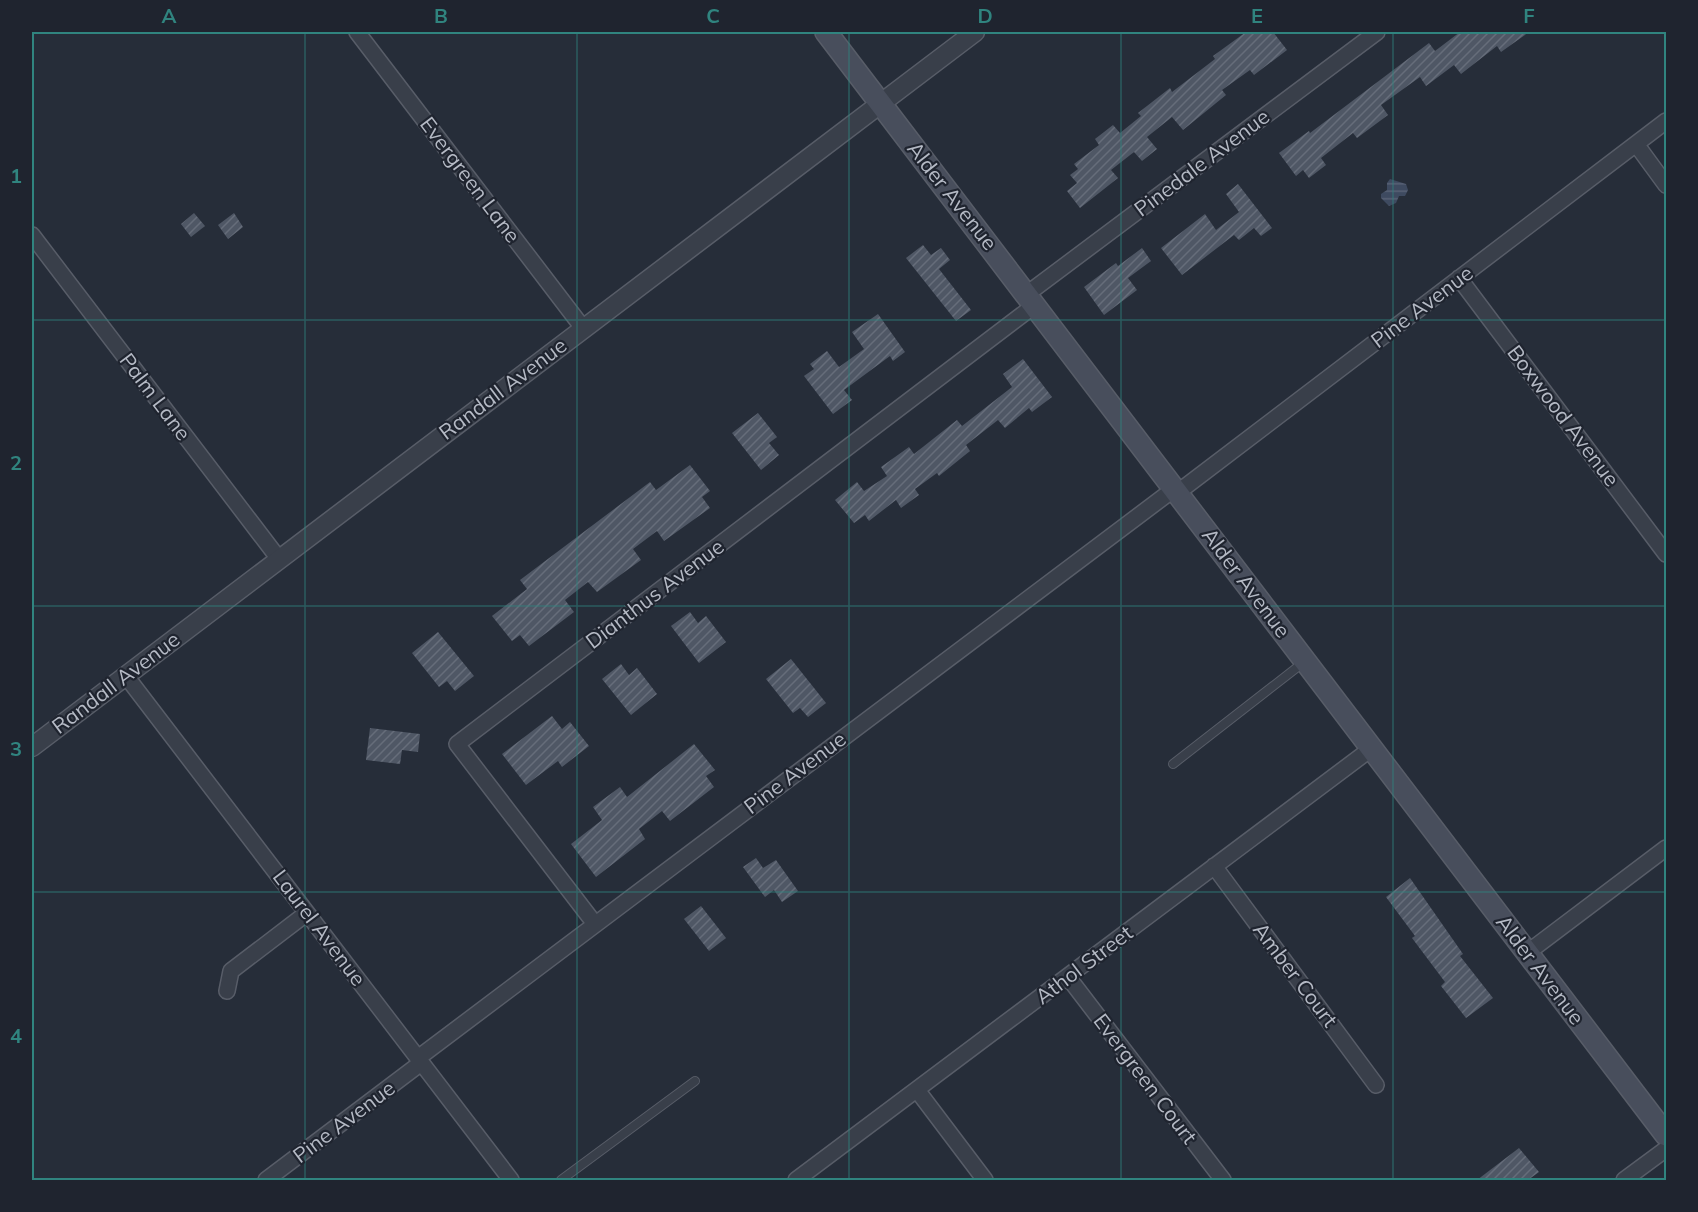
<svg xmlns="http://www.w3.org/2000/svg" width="1698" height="1212" viewBox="0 0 1698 1212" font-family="Mulish,sans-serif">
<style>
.water{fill:url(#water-rules)}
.building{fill:url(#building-hatch)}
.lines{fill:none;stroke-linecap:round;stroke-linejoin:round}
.service-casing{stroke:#585d68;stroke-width:10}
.minor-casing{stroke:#585d68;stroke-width:18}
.tertiary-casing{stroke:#585d68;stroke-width:21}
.secondary-casing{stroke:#585d68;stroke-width:24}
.service{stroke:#393f4a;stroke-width:8}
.minor{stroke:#393f4a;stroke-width:15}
.tertiary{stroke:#393f4a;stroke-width:18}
.secondary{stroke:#484e5c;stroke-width:21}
.grid{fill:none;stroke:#30847f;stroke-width:1.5;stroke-opacity:0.55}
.labels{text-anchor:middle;stroke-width:4.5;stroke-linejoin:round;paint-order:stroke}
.street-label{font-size:21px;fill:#b5bac5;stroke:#1f242f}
.neatline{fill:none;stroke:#30847f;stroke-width:2}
.grid-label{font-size:20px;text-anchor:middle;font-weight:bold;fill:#30847f}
</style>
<defs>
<pattern id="water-rules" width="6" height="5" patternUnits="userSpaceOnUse" patternTransform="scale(1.5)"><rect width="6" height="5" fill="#3e4a60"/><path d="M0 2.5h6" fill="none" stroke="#586275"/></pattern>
<pattern id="building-hatch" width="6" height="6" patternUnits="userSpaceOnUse" patternTransform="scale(1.5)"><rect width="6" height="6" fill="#4f5765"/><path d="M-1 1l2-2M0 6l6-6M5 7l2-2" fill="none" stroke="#666d7a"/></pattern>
</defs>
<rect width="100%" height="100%" fill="#262d39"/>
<path class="water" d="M1390 179 1406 184 1408 190 1405 196H1399L1396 203 1389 206 1381 198V194L1387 190V183Z"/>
<path class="building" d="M1246 32H1273L1287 50 1254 75 1250 70 1222 90 1226 95 1183 130 1172 117 1147 137 1157 149 1142 161 1134 152 1111 170 1118 178 1080 208 1067 191 1077 183 1070 175 1078 169 1074 164 1099 145 1095 139 1113 125 1120 133 1141 116 1138 113 1170 88 1172 92 1215 59 1213 56Z
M1460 32H1529L1501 52 1497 46 1461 74 1454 65 1426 86 1420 77 1381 105 1388 115 1357 138 1353 133 1321 158 1326 165 1309 178 1303 170 1296 176 1279 153 1309 131 1310 133 1429 43 1435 51Z
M1238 184 1272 228 1261 236 1254 228 1239 240 1234 235 1182 275 1161 248 1205 214 1216 230 1239 212 1226 194Z
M194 213 205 226 191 237 181 224Z
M234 213 243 227 228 239 218 225Z
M923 245 931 255 941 248 950 260 939 269 971 310 956 321 906 258Z
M1142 248 1151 261 1128 278 1137 290 1104 315 1084 287 1116 263 1118 266Z
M878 314 905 352 893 361 890 356 844 390 852 400 833 414 804 376 814 369 810 364 827 351 839 367 864 349 852 332Z
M1023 359 1052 397 1032 412 1029 408 1005 428 998 420 966 445 970 451 939 476 937 473 915 489 919 495 901 508 896 500 869 521 865 515 854 523 835 500 857 482 864 491 887 476 881 467 909 447 914 454 957 420 962 426 1012 387 1003 374Z
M758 413 777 437 769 443 779 455 761 470 732 433Z
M690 465 710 491 702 497 710 508 664 541 657 531 633 549 641 560 597 592 588 582 565 600 574 612 529 646 520 635 512 641 492 616 527 589 520 580 650 482 656 490Z
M690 612 698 623 706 616 726 642 699 663 671 626Z
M438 632 474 676 455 691 447 681 439 687 412 653Z
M791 659 826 703 808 717 800 708 793 713 766 679Z
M621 664 629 675 637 668 657 694 631 715 602 679Z
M552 716 562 729 570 722 589 746 562 767 558 761 526 785 502 754Z
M370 728 420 734 418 752 402 750 400 764 366 760Z
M694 744 715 770 706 776 714 787 670 821 662 811 639 829 645 839 596 877 571 844 602 820 593 807 620 787 627 797Z
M756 858 763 868 776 860 798 891 782 902 774 890 765 897 743 867Z
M1410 878 1463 954 1460 956 1493 998 1466 1018 1441 986 1445 982 1412 938 1415 936 1386 897Z
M701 906 726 938 709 951 684 919Z
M1519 1148 1539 1172 1528 1180H1477Z"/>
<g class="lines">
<defs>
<path id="service" d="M1173 764 1304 662
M561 1180 695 1081"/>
<path id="minor" d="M357 32 583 328
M1636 144 1666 185
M32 235 279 559
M1459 278 1666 554
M1027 294 1377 32
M1177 493 1666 121
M126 676 511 1180
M1214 866 1376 1085
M595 924 457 744 1035 305
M1527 953 1666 848
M1068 977 1223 1180
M227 991 231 971 307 913
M418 1058 1174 489
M917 1090 985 1180
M266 1180 421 1063
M796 1180 1372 748
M1624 1180 1666 1149"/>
<path id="tertiary" d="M32 747 975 32"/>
<path id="secondary" d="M826 32 1666 1135"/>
</defs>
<use href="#service" class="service-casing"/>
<use href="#minor" class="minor-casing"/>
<use href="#tertiary" class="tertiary-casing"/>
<use href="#secondary" class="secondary-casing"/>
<use href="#service" class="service"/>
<use href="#minor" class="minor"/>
<use href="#tertiary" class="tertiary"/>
<use href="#secondary" class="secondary"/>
</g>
<path class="grid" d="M305 32V1180M577 32V1180M849 32V1180M1121 32V1180M1393 32V1180M32 320H1666M32 606H1666M32 892H1666"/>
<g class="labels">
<g class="street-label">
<text transform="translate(1202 163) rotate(-37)" y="7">Pinedale Avenue</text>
<text transform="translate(470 180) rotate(53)" y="7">Evergreen Lane</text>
<text transform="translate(952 196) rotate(52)" y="7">Alder Avenue</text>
<text transform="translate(1422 307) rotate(-37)" y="7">Pine Avenue</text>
<text transform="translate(503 389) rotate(-37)" y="7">Randall Avenue</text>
<text transform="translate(155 397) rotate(53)" y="7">Palm Lane</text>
<text transform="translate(1563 416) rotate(53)" y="7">Boxwood Avenue</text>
<text transform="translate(1246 583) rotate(53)" y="7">Alder Avenue</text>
<text transform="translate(655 594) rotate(-37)" y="7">Dianthus Avenue</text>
<text transform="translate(116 683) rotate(-37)" y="7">Randall Avenue</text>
<text transform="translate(795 773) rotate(-37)" y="7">Pine Avenue</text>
<text transform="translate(319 928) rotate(53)" y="7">Laurel Avenue</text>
<text transform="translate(1084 965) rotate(-37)" y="7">Athol Street</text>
<text transform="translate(1540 970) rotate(53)" y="7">Alder Avenue</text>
<text transform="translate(1295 975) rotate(53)" y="7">Amber Court</text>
<text transform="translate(1145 1079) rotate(53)" y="7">Evergreen Court</text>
<text transform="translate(344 1122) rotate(-37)" y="7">Pine Avenue</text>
</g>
</g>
<rect width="1698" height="1212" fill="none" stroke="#1f242f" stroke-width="66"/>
<rect x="33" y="33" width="1632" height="1146" class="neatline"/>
<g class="grid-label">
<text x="169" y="23">A</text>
<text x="441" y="23">B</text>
<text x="713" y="23">C</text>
<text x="985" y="23">D</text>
<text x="1257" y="23">E</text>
<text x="1529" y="23">F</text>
<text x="16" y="183">1</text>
<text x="16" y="470">2</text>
<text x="16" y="756">3</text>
<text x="16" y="1043">4</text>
</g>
</svg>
